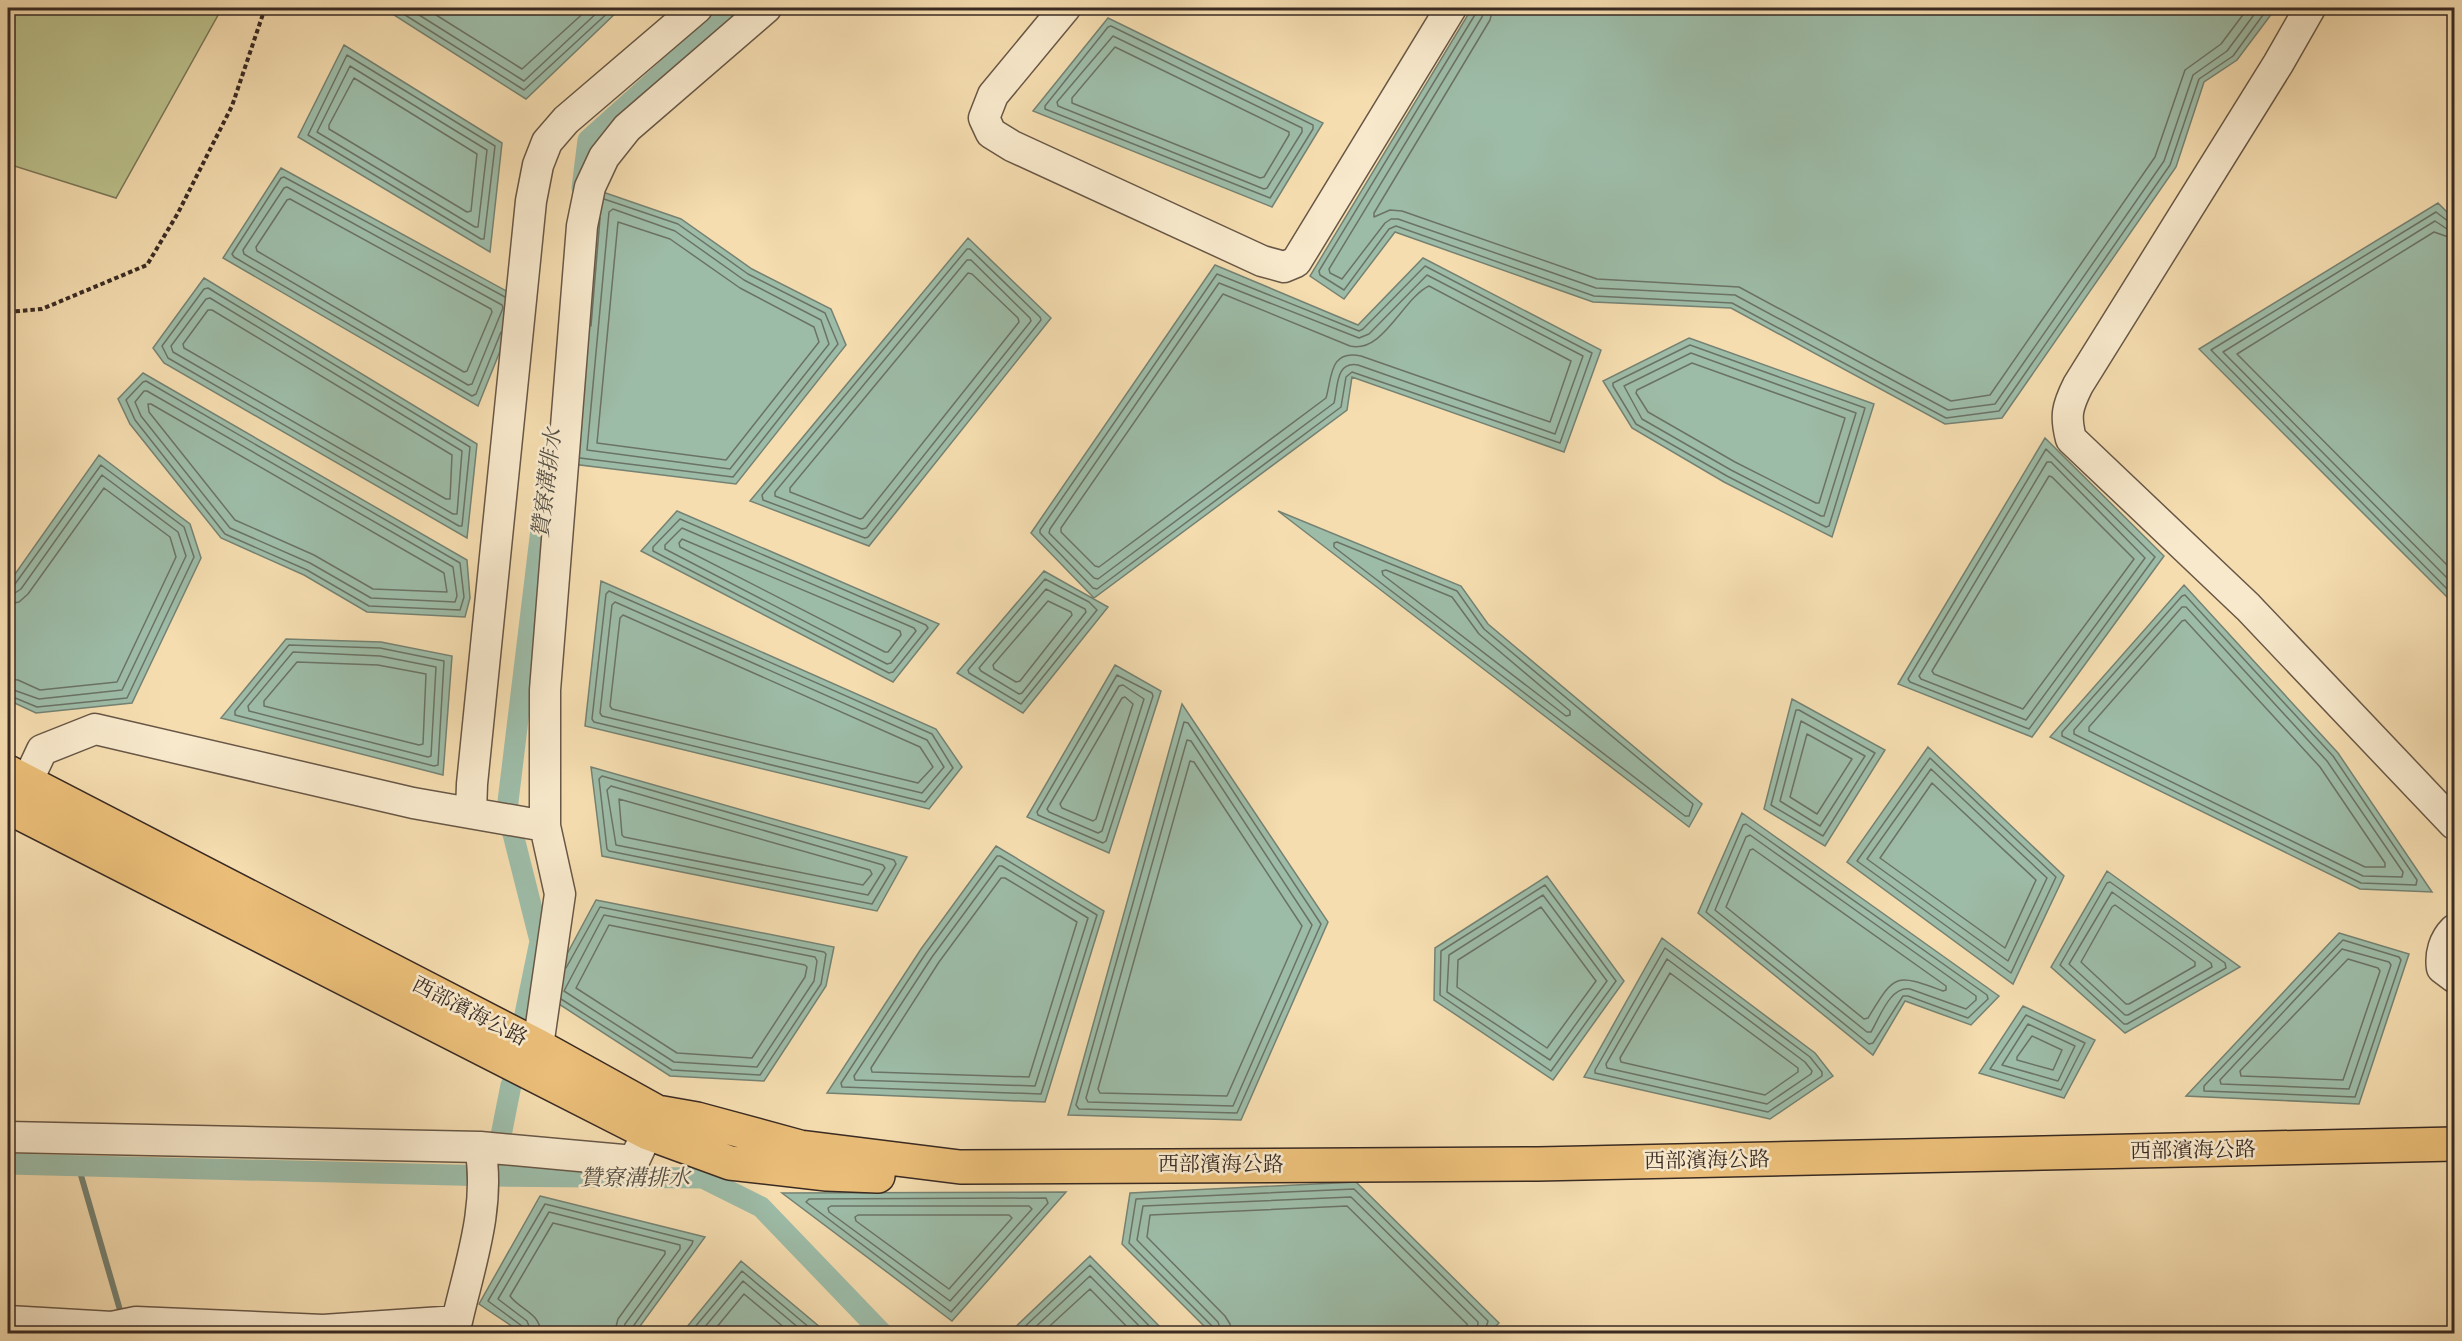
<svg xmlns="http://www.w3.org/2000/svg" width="2462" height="1341" viewBox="0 0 2462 1341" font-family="'Old Standard TT','Noto Serif TC',serif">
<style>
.green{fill:#bbc18c;stroke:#7a7658;stroke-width:1.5}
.water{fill:#9dbca8;stroke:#758273;stroke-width:1.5}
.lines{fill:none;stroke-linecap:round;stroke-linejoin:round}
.shore{stroke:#6b7366;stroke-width:1.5}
.stream{stroke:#758273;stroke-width:6}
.canal{stroke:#9dbca8;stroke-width:21}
.minor-casing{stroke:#685746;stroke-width:33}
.major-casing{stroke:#392a23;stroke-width:36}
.path{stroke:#392a23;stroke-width:4;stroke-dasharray:4.5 3;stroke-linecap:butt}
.minor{stroke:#f8e9cc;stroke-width:30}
.major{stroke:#eabe78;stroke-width:33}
.labels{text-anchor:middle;stroke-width:5;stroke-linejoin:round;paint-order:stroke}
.street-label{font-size:21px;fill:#392a23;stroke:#f8e9cc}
.water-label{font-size:22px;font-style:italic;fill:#524e44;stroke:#f8e9cc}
</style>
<rect width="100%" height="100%" fill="#f5ddb0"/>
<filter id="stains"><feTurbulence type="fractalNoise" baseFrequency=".00333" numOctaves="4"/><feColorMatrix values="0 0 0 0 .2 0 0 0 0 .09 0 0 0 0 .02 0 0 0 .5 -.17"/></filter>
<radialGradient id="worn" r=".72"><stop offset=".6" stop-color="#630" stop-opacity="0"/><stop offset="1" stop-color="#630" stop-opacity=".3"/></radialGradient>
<path class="green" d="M8 8H222L116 198 8 164Z"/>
<path class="water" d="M383 8H621L526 99Z
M1472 8H2276L2237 60 2204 82 2176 167 2002 418 1945 424 1731 308 1593 302 1395 232 1344 299 1310 276Z
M1108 18 1323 123 1272 207 1033 111Z
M344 45 502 143 490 252 298 137Z
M281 168 521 299 478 406 223 258Z
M597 190 681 219 752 269 831 309 846 345 736 484 572 464Z
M2438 203 2454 219V604L2199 349Z
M968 238 1051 318 869 546 750 501Z
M1423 258 1601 350 1564 452 1352 377 1347 410 1094 598 1031 533 1215 265 1358 325Z
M204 278 477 444 467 538 164 363 153 348Z
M1689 338 1874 404 1832 537 1724 482 1632 428 1603 381Z
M143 373 467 560 470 598 465 617 367 612 304 575 221 538 130 424 118 399Z
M2045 438 2164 556 2032 737 1898 684Z
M99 455 190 524 201 558 132 703 36 713 8 700V584Z
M677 511 939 624 893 682 641 551Z
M1278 511 1461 586 1488 624 1702 804 1689 827Z
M1044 571 1108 607 1023 713 957 673Z
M601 581 936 729 962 767 929 809 585 726Z
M2184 585 2338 753 2432 892 2360 889 2050 737Z
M286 639 381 642 452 656 443 775 221 718Z
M1115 665 1161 691 1109 853 1027 817Z
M1792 699 1885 750 1825 846 1764 809Z
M1182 704 1328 922 1241 1120 1068 1115Z
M1928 747 2064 876 2013 984 1847 862Z
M591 767 907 857 877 911 602 856Z
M1742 813 1999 996 1971 1025 1905 1001 1873 1055 1698 913Z
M996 846 1104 911 1045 1102 827 1093 921 949Z
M2107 871 2240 967 2125 1033 2051 967Z
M1547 876 1624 981 1553 1080 1434 1000 1435 948Z
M596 900 834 947 826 986 764 1081 670 1076 545 995Z
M2339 933 2409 954 2359 1104 2186 1096Z
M1662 938 1815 1053 1833 1076 1770 1119 1584 1077Z
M2023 1006 2095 1040 2064 1098 1979 1073Z
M1356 1182 1499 1323 1488 1333H1211L1122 1244 1130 1193Z
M1066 1192 952 1321 782 1193Z
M540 1196 705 1237 635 1333H522L479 1304Z
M1090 1256 1166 1333H1008H1009Z
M741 1261 827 1333H682Z"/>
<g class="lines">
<path class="shore" d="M394 8 524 90 613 8
M408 8 524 81 602 8
M425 8 522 69 589 8
M1477 8 1476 13 1319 271 1320 275 1344 290 1389 229 1396 226 1594 296 1732 303 1946 418 1999 411 2170 165 2199 79 2233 56 2268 8
M1484 8 1482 17 1329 269 1330 273 1342 279 1385 223 1391 219H1398L1596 288 1735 295 1948 410 1995 404 2164 161 2193 75 2227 51 2259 8
M1493 8 1490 20 1374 213V217L1390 210 1402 211 1597 279 1739 287 1951 401 1990 395 2155 157 2185 70 2221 44 2248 8
M1111 26 1313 125V129L1270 198 1045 109V106L1108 27Z
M1113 36 1302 128V132L1267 188 1264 189 1058 106 1057 102Z
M1115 47 1289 132V135L1264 177 1260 178 1072 103V98Z
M347 55 495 146 484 239H481L308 135Z
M350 66 487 150 478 227H475L317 132Z
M354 78 477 154 471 211 467 212 329 129V125Z
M287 187 502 305 503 308 472 384 468 385 244 254 243 250 284 188Z
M290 199 491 309 492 312 467 371 464 372 257 251 256 247 287 200Z
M613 209 675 231 744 280 821 320 829 344 730 469 587 450 609 212Z
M618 222 670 239 740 288 814 327 819 342 726 460 597 443Z
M2454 222H2449L2436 212 2211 350 2454 596
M2454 230 2447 229 2435 221 2223 352 2454 585
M2454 239 2434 232 2237 354 2454 572
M967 249H970L1040 317 1041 320 868 537 865 538 763 500 762 495Z
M967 260H971L1030 318 1031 321 866 528 862 529 775 496V492Z
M1425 266 1592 353 1560 443 1352 372 1346 377 1341 407 1097 589 1093 588 1040 533V530L1217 274 1359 331 1363 329Z
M968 273 972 274 1018 318 1019 322 863 518 860 519 790 492V488Z
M1427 275 1583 356 1555 434 1358 365C1335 361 1338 388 1334 403L1098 579 1094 578 1049 533 1050 529 1219 283 1359 338 1369 334Z
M1429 286 1571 361 1550 422 1361 356C1329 349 1332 378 1326 398L1099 567 1095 566 1061 532V528L1223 294 1350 346C1383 354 1403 298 1429 286Z
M208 288 470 447 462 526H459L168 358 162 346 204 289Z
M210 298 462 451 457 514H453L173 352 171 346 206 299Z
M208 310H212L452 455 450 499H446L184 348 183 344Z
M591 326 600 218
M501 332 476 394 472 396 234 257 232 254 281 178 284 177 505 297
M1690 345 1865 408 1829 526 1826 527 1727 476 1636 424 1613 386V383Z
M1691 353 1856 413 1824 516H1821L1731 470 1642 419 1624 386Z
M1692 363 1845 418 1819 503H1816L1735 462 1648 412 1636 393 1637 390Z
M146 381 460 563 464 597 460 610 369 606 307 570 225 534 135 420 126 400 143 382Z
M144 391H147L453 567 457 596 455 602 371 598 310 563 230 528 141 416 135 402Z
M148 404H151L444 573 447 592 373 589 314 555 235 520 149 412Z
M2046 449 2155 557 2029 729 1910 682 1908 679Z
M580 458 733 477 838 344 825 313 748 274 678 224 604 199
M2047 462H2051L2145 558 2026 720 1921 679 1919 676Z
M2049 476 2052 477 2134 559 2023 709 1934 674 1932 671Z
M680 519 926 625 928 628 893 672 889 673 653 551V547Z
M682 528 914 628 916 631 891 663 887 664 665 549V545Z
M682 539 900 631 901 635 888 652H885L680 547 679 543Z
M1337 542 1457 591 1484 629 1693 804 1689 816H1685L1334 547V543Z
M1386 570 1452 597 1479 634 1570 711V715L1566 716 1383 575 1382 571Z
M1045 579 1089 602 1097 610 1021 704 969 673 968 670Z
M8 587 15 584 101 465 184 527 194 557 127 698 37 707 8 695
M1046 589 1085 609 1086 612 1022 693 1019 694 981 671 979 668Z
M609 591 932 734 953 768 925 802 594 722 592 719 606 594Z
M8 595 15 593 21 589 102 475 178 532 186 556 122 690 39 699 8 688
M2185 595 2333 756 2417 880 2416 885 2361 883 2062 736V732L2182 596Z
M1048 601 1071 612 1072 615 1020 681 1016 682 994 669 993 665Z
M615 602 927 740 944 767 922 793 602 716 600 713 612 605Z
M8 604 19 602 28 594 104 488 170 537 176 557 117 682 40 690 18 680 8 679
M2182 607H2186L2327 761 2403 872 2402 877 2363 876 2074 734V730Z
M623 615 920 747 933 767 918 783 612 709 610 706 620 618Z
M2185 620 2320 767 2385 863V867H2365L2089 731V727L2182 621Z
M289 645 380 648 444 661 438 765 434 766 235 715V711Z
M293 652 380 656 436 667 431 756 428 757 249 711 248 706Z
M297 662 378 665 426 674 423 744 419 745 264 706V701Z
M1117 675 1152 693 1153 696 1106 841 1103 843 1038 815 1037 812Z
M1123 685 1144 699 1102 831 1098 833 1049 812 1047 809 1119 686Z
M1125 697 1133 704 1096 819 1093 821 1062 808 1060 804 1122 698Z
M1796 710H1799L1875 753 1823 836 1771 805Z
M1801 721 1865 756 1820 826 1780 801Z
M1184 722 1188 723 1321 924 1237 1113 1079 1109 1076 1105Z
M1807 734 1852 759 1817 814 1790 797Z
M1187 740 1191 741 1312 925 1233 1106 1088 1102 1086 1098Z
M1930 758 2056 877 2011 973 1857 861Z
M1190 761 1194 762 1302 926 1227 1096 1100 1093 1098 1089Z
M1931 769 2047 878 2008 961 1867 859Z
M602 776 894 860 896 864 872 904 609 851 607 849 599 779Z
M1932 783 2036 880 2005 948 1880 858Z
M611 786 883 865 885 868 868 895 616 845 607 790Z
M619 799 870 870 872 874 863 885 624 837 622 835Z
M1746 824 1987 995 1988 999 1968 1018 1908 996H1903L1873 1043 1869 1044 1706 912 1743 825Z
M1750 835 1976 996V1000L1966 1009 1910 989C1890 986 1880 1017 1871 1032H1867L1715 910 1746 837Z
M1753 849 1946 986V990L1943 991C1894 973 1895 974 1868 1018L1864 1019 1726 907 1750 850Z
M997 856H1000L1097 915 1041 1094 842 1087 841 1083 926 953Z
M999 866H1002L1088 918 1035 1086 855 1080 854 1076 932 957Z
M1001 878H1005L1077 922 1029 1077 872 1072 871 1068 939 962Z
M2110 882 2225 963 2226 968 2127 1024H2124L2060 965 2107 883Z
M1545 885 1616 981 1551 1071 1440 995 1441 951Z
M2112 892 2211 963 2212 967 2128 1015H2125L2069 964Z
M1543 895 1607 981 1550 1060 1447 992 1449 955Z
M2115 905 2195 962V966L2129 1004H2126L2081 962 2112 907Z
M1541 907 1596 981 1547 1048 1457 987 1458 960Z
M604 915 815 957 817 961 814 981 757 1067 674 1062 564 991Z
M609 925 805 965 807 967 805 977 752 1058 677 1053 576 988Z
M2343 940 2399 957 2401 960 2355 1097 2204 1091V1086Z
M1665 948 1810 1057 1822 1072V1076L1768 1112 1595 1073V1070Z
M2342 949 2389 962 2391 965 2349 1089 2221 1084 2220 1080Z
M1667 959 1805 1062 1812 1071 1811 1074 1767 1104 1607 1068 1606 1064Z
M2348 959 2378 968 2380 971 2343 1080 2241 1076 2240 1071Z
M1670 973 1798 1068V1072L1765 1095 1621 1062 1620 1058Z
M561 999 672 1070 760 1075 821 984 826 954 824 952 600 907 566 968
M2026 1015 2085 1043 2061 1090 1990 1069Z
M2028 1024 2075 1046 2058 1081 2002 1065Z
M2032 1036 2062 1050 2053 1070 2017 1060V1057Z
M1046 1198 1048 1203 951 1312 806 1202 809 1199Z
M831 1206H1029L1032 1209 950 1301 829 1212 828 1208Z
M858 1215H1009L1012 1218 949 1289 856 1221 855 1217Z
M524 1334 522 1326 488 1301 545 1204 693 1241 692 1244 632 1328 630 1334
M532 1334 527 1321 498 1299 549 1212 680 1245V1249L625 1324 623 1334
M541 1334C540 1312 520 1310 510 1296L553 1223 665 1251V1254L618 1319 614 1334
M689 1334 742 1271 817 1334
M699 1334 743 1281 806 1334
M711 1334 744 1294 792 1334
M1017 1334 1090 1265 1157 1334
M1028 1334 1090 1276 1147 1334
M1041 1334 1090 1289 1134 1334
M1215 1334 1213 1327 1129 1243 1136 1199 1354 1189 1488 1321 1484 1334
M1222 1334 1218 1322 1137 1240 1143 1206 1351 1197 1478 1322 1477 1334
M1231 1334 1230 1324 1225 1316 1147 1237 1150 1215 1347 1206 1467 1324 1468 1334"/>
<path class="stream" d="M78 1165 122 1317"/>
<path class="canal" d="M582 188 588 140 735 8
M524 1019 540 941 507 810 550 455
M511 1085 493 1176 703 1178 761 1207 883 1334
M8 1164 493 1176"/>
<defs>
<path id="minor" d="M1065 8 993 95 984 118 991 133 1012 146 1262 261 1284 267 1296 262 1451 8
M2310 8 2278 64 2078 385C2067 407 2065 416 2071 439L2248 607 2454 824
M14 803 27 782 42 750 95 729 413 803 545 826
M471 813 472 784 531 201 538 165 547 142 566 120 697 8
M2454 930C2444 940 2440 954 2442 968L2454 977
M538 1046 560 894 545 826V690L582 226 590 187 604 157 627 128 766 8
M8 1137 480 1147 634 1161 657 1112
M8 1321 112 1327 136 1322 323 1330 457 1321C470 1264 491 1206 480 1147"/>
<path id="major" d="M8 772 538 1046 657 1112 697 1119 800 1147 960 1167 1538 1164 2454 1144
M8 807 648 1133 730 1163 827 1174 878 1176"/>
</defs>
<use href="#minor" class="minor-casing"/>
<use href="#major" class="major-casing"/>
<path class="path" d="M8 312 42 309 147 265 178 213 232 106 265 8"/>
<use href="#minor" class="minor"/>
<use href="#major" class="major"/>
</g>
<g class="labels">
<g class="street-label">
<text transform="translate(470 1011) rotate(27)" y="7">西部濱海公路</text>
<text transform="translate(2193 1150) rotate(-1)" y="7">西部濱海公路</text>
<text transform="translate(1707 1160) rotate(-1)" y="7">西部濱海公路</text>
<text x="1221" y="1171">西部濱海公路</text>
</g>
<g class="water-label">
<text transform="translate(546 483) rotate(-83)" y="8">贊寮溝排水</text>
<text x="635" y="1185">贊寮溝排水</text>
</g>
</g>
<rect width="2462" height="1341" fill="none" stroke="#f5ddb0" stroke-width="30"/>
<rect x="9" y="9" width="2444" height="1323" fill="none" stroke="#392a23" stroke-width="3"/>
<rect x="15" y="15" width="2432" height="1311" fill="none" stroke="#392a23" stroke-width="1.5"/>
<rect width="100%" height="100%" filter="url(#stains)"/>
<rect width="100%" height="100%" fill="url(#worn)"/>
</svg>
